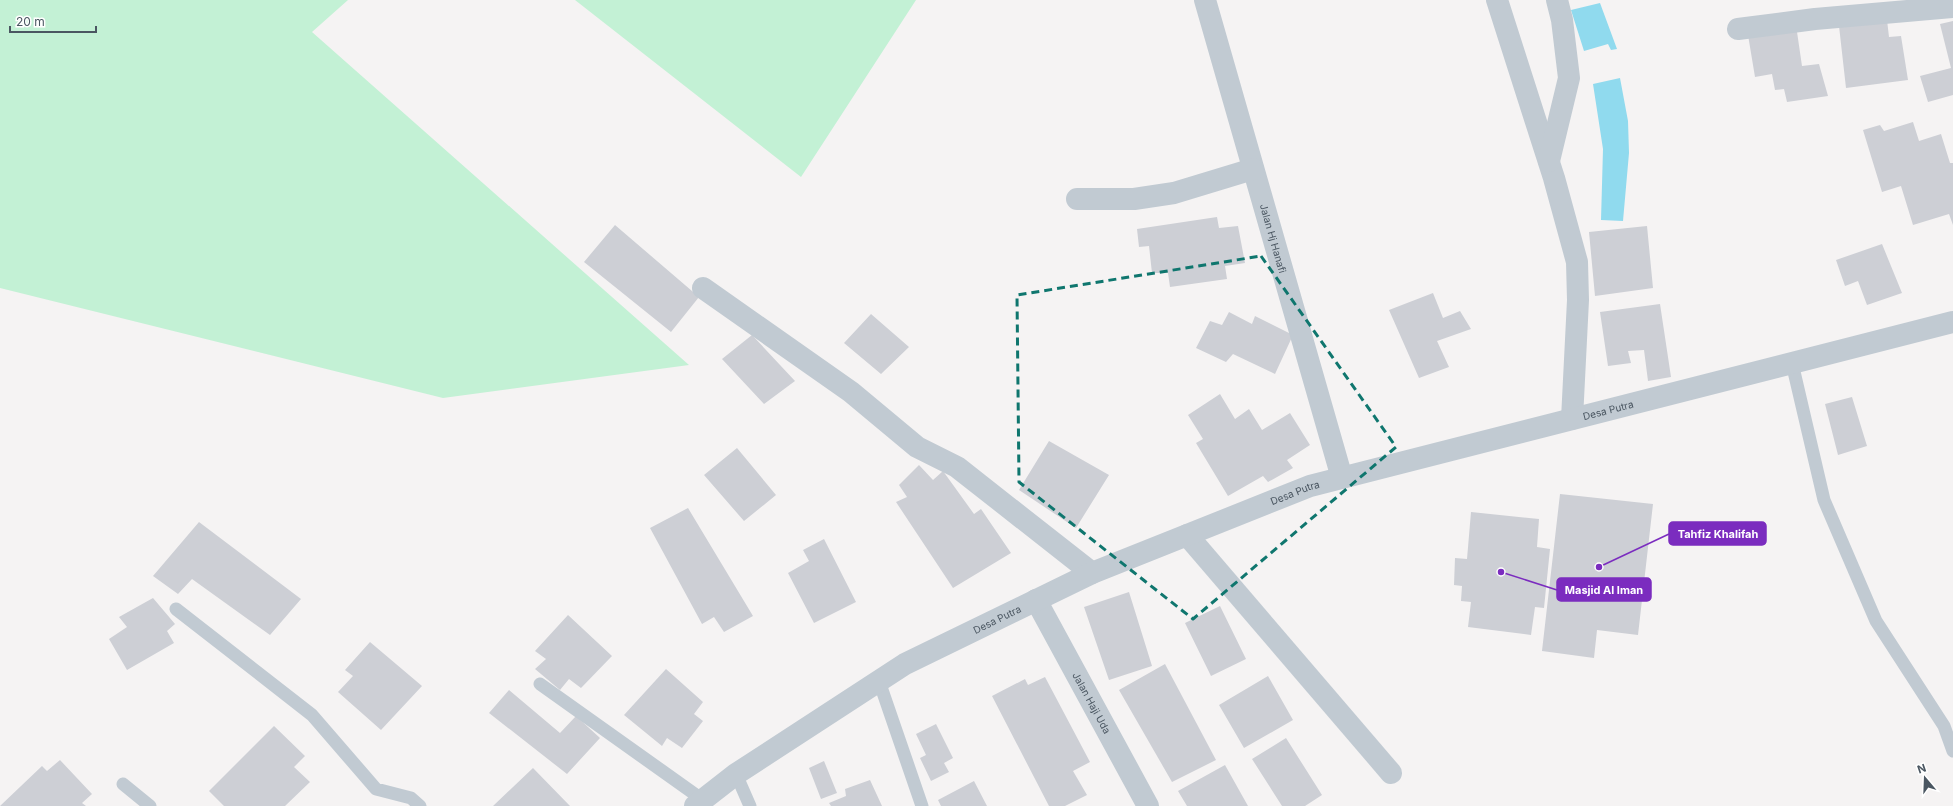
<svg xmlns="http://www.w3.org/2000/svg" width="1953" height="806" viewBox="0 0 1953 806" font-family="Inter,sans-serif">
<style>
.green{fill:#c3f1d5}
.water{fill:#90daee}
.building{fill:#cdcfd5}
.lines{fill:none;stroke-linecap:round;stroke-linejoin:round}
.service{stroke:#c1cad2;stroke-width:13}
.minor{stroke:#c1cad2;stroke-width:22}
.tertiary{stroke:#c1cad2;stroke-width:22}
.marked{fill:none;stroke:#0f766e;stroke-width:3;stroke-dasharray:8 5;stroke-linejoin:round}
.labels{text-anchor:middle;stroke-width:3;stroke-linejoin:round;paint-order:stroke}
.street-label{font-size:10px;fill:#4a5661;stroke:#fff}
.leader{fill:none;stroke:#7b2cbf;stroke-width:1.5}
.callout-dot{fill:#7b2cbf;stroke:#fff;stroke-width:1.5}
.callout{fill:#7b2cbf;stroke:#7b2cbf;stroke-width:1.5}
.callout-label{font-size:11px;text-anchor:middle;font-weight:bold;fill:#fff}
</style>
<rect width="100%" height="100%" fill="#f5f3f3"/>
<path class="green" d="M0 0H348L312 32 689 365 443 398 0 288Z
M575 0H916L801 177Z"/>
<path class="water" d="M1600 3 1617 49 1611 50 1608 44 1584 51 1571 10Z
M1620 78 1628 121 1629 153 1623 221 1601 220 1603 149 1593 84Z"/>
<path class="building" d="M1887 20 1889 37 1901 36 1908 80 1846 88 1839 26Z
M1953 21V95L1928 102 1920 76 1951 68 1940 24Z
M1796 25 1802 66 1819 64 1828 96 1787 102 1784 89 1775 90 1772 74 1755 77 1748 35Z
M1913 122 1919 141 1941 134 1950 163H1953V225L1949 214 1913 225 1901 186 1882 192 1863 130 1880 125 1884 131Z
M1217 217 1219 228 1238 226 1245 263 1225 266 1227 279 1170 287 1168 273H1152L1149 246 1139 247 1137 229Z
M615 225 699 297 671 332 584 262Z
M1647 226 1653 288 1595 296 1589 232Z
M1882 244 1902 293 1867 305 1858 281 1845 286 1836 260Z
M1433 293 1443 318 1460 311 1471 329 1437 341 1449 367 1419 378 1389 310Z
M1660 304 1671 377 1648 381 1644 350 1628 351 1631 363 1608 366 1600 312Z
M1229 312 1252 324 1255 316 1293 335 1275 374 1233 354 1226 362 1196 348 1210 321 1222 325Z
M871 314 909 347 881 374 844 343Z
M752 335 795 381 764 404 722 359Z
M1220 394 1235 419 1249 409 1262 430 1290 413 1310 445 1287 460 1293 468 1268 482 1263 476 1228 496 1196 443 1203 439 1188 415Z
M1852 397 1867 446 1838 455 1825 404Z
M1049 441 1109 475 1076 528 1019 490Z
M737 448 776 495 744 521 704 475Z
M919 465 933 480 943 471 974 514 981 509 1011 553 953 588 896 502 907 497 899 485Z
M1560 494 1653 504 1638 635 1597 630 1594 658 1542 651Z
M688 508 753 616 724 632 714 617 702 624 650 528Z
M1471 512 1539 519 1537 547 1550 549 1544 608 1535 607 1531 635 1468 627 1471 602 1461 601 1462 586 1454 585 1455 558 1467 559Z
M199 522 301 599 270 635 192 579 178 594 153 576Z
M824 539 856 602 814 623 788 573 809 561 803 550Z
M1129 592 1152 666 1109 680 1084 607Z
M153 598 175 624 167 631 174 643 127 670 109 639 127 627 119 617Z
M1220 606 1246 659 1211 676 1185 623Z
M568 615 612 656 581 688 569 679 560 690 535 669 546 659 535 651Z
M370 642 422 686 381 730 338 692 353 676 345 670Z
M1165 664 1216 760 1172 782 1119 690Z
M666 669 703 702 694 714 703 721 682 748 667 738 662 746 624 715Z
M1268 676 1293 720 1244 748 1219 705Z
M1045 677 1090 762 1073 771 1087 795 1065 806H1049L992 696 1025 679 1028 685Z
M509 690 560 733 576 716 600 738 567 774 489 713Z
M936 724 953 758 944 763 949 772 931 781 920 758 926 755 916 734Z
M274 726 305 756 294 767 310 782 285 806H224L209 791Z
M1286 738 1322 795 1305 806H1282L1252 759Z
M60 760 92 794 82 803 86 806H0L42 766 47 771Z
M824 761 837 793 821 799 809 768Z
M1225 765 1248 806H1187L1178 791Z
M533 768 570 806H493Z
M870 780 882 806H831L829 803 846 796 845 789Z
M974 781 987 806H941L938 800Z"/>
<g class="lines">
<path class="service" d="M1792 363 1824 500 1876 621 1944 726 1953 751
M176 609 312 715 376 789 411 798 420 806
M879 681 922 806
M540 684 703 800
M736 774 750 806
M123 784 150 806"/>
<g class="minor">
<path id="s1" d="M1205 0 1342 478"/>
<path d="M1497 0 1554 178 1577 262 1578 300 1572 419"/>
<path d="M1738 29 1815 19 1953 7"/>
<path d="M1549 161 1569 78 1562 20 1557 0"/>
<path d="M1077 199H1134L1174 193 1253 169"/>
<path d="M703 288 851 392 917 447 957 467 1092 573"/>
<path d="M1187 535 1391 773"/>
<path id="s2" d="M1036 600 1148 806"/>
</g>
<path class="tertiary" id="s3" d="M695 806 736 774 905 664 1092 573 1310 486 1953 322"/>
</g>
<path class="marked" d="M1261 256 1396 447 1193 619 1019 482 1017 295Z"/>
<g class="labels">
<g class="street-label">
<text dy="4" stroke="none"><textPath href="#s1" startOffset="248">Jalan Hj Hanafi</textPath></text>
<text dy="4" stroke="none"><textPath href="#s3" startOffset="1004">Desa Putra</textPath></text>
<text dy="4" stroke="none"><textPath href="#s3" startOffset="680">Desa Putra</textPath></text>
<text dy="4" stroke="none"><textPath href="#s3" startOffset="356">Desa Putra</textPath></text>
<text dy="4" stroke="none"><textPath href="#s2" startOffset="117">Jalan Haji Uda</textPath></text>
</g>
</g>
<path class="leader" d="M1599 567L1669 534M1501 572L1557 590"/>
<g class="callout-dot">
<circle cx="1599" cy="567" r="4"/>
<circle cx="1501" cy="572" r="4"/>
</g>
<g class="callout">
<rect x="1669" y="522" width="97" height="23" rx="4"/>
<rect x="1557" y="578" width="94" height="23" rx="4"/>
</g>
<g class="callout-label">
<text x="1718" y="538">Tahfiz Khalifah</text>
<text x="1604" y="594">Masjid Al Iman</text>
</g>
<g transform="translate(1925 778) rotate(341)" stroke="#ffffff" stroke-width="3" paint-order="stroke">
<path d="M0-3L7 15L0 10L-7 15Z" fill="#4a5661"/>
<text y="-6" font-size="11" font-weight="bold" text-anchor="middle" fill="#4a5661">N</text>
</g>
<path d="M10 26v6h86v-6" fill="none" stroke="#4a5661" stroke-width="2"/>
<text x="16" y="26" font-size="12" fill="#4a5661" stroke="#ffffff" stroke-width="3" paint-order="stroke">20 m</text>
</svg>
